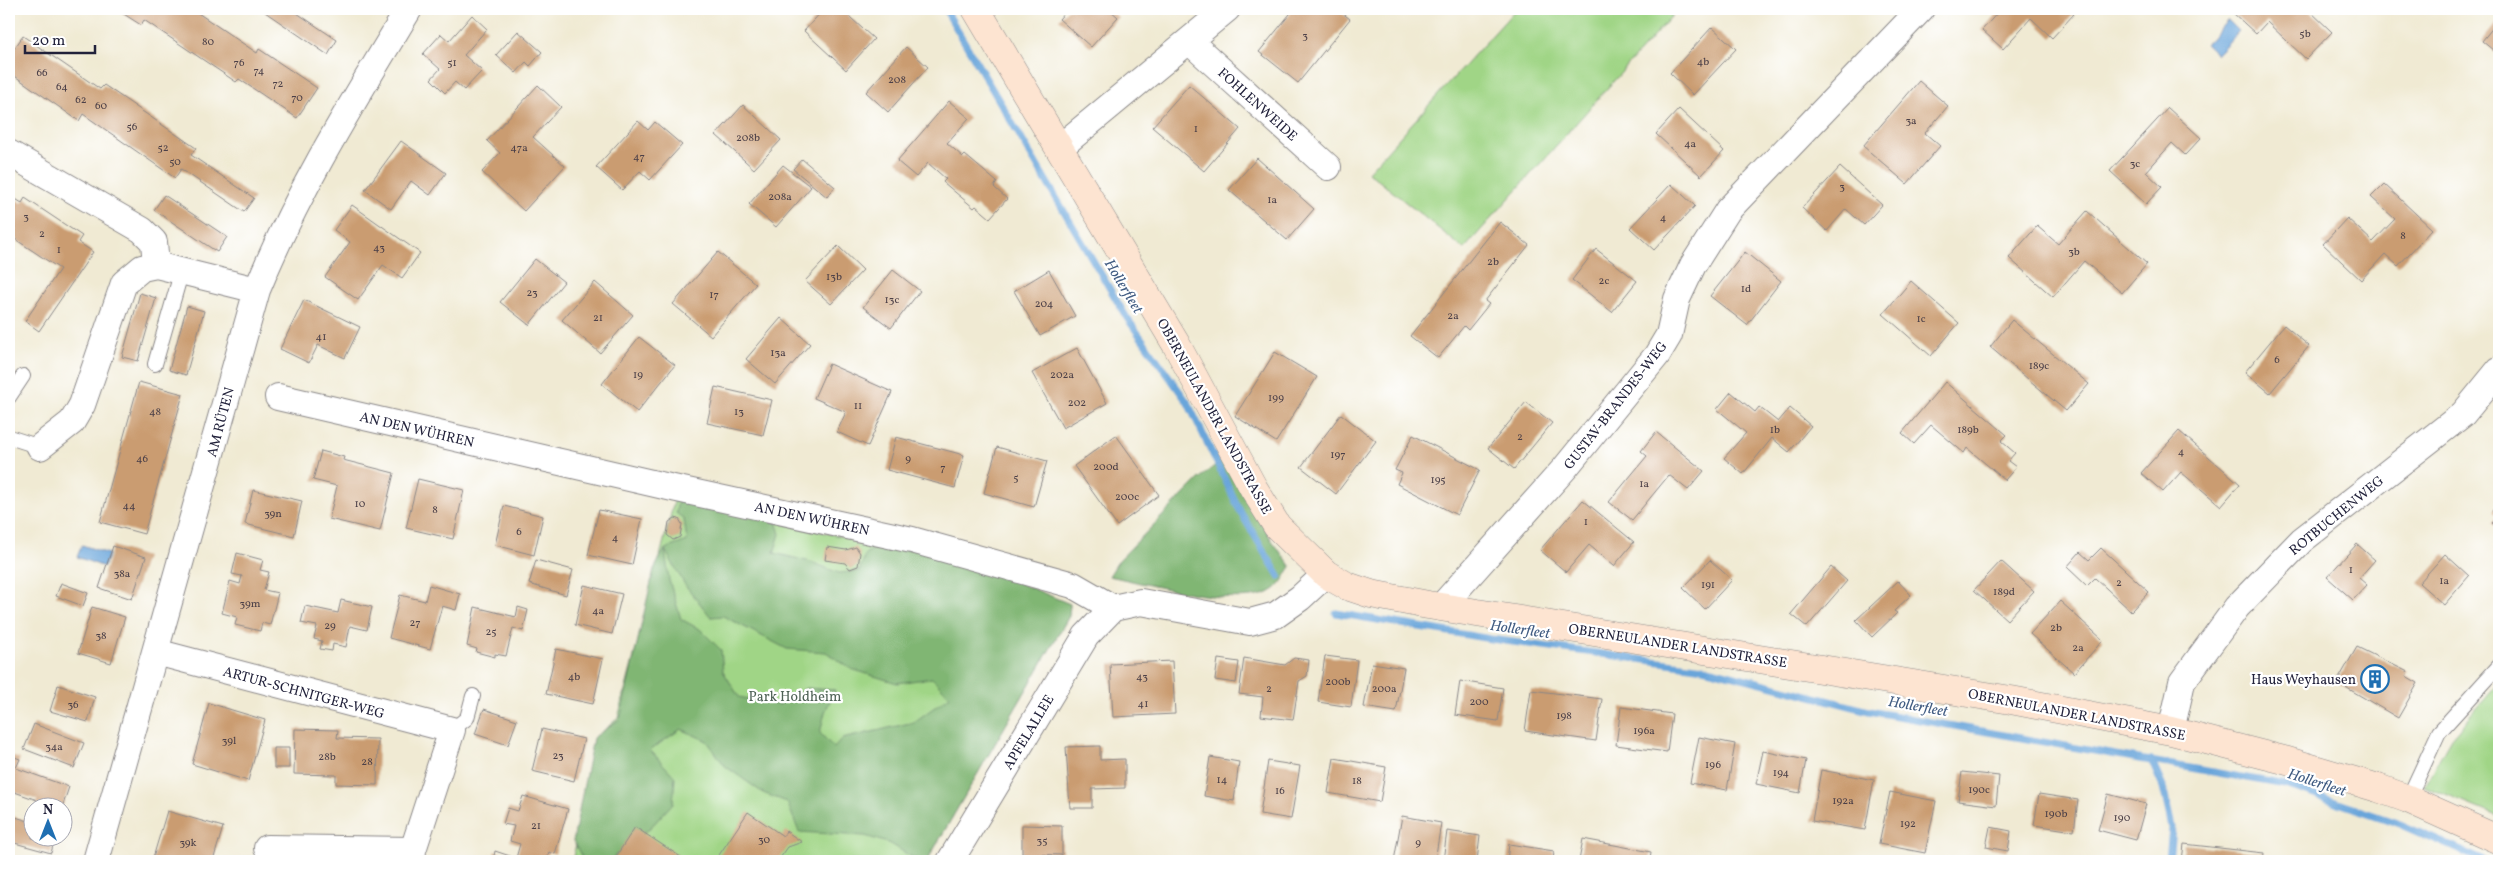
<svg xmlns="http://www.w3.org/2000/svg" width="2508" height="870" viewBox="0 0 2508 870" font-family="Vollkorn,serif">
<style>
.green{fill:#a0d586;stroke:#617c60}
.forest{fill:#80b673;stroke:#516c57;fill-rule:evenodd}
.water{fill:#69a5da;stroke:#46648a}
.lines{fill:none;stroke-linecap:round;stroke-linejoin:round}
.stream{stroke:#69a5da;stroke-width:7}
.building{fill:#ca9c71}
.lane-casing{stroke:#898687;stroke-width:16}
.street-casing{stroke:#898687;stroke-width:28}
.secondary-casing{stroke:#898687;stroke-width:29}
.lane{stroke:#fff;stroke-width:14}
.street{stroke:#fff;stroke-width:26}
.secondary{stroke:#fde4d1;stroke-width:28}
.labels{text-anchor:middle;stroke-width:4.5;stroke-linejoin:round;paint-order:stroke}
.number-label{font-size:11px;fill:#4c4048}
.street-label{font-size:14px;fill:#22223b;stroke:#fff}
.poi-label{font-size:14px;fill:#22223b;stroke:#fff;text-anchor:end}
.park-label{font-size:14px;fill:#4e6155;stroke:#fff}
.water-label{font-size:15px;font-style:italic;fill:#425d83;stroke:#fff}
</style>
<rect width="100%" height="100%" fill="#fff"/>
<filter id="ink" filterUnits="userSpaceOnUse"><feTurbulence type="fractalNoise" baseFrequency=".02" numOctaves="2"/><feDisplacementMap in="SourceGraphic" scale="10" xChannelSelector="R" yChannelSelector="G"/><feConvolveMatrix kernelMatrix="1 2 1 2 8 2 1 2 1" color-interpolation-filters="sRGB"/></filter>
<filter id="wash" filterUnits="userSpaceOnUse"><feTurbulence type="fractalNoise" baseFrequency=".0096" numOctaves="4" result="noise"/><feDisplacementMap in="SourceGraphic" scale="20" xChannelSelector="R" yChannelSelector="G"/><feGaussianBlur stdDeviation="1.12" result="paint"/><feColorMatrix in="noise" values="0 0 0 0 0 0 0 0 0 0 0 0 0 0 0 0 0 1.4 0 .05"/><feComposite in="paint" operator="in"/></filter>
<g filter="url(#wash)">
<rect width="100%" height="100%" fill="#f0ead3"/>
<path class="green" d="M1516 9H1678L1464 249 1368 172Z
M675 498 956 563 1070 604 1069 616 927 861H572L602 732 618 718Z
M2499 683V817L2424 786 2451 738Z"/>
<path class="forest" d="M1225 457 1271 539 1291 567C1286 573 1282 584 1275 589 1247 612 1144 583 1109 576L1119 560 1200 478Z
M679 494 774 515 780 534 774 553 811 562 839 573 859 571 866 553 892 540 955 556 1070 604 1069 616 927 861H918L891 844 865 836 799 832 787 802 763 793 725 766 707 741 681 729 650 750 675 777 673 803 651 827 609 861H584L573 841 593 738 620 719 654 569 665 549 687 541 684 519 676 513ZM665 550 685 585 711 617 723 616 787 649 826 652 851 669 897 683 932 678 950 696 914 722 842 739 834 748 820 733 825 712 835 690 806 688 779 705 739 697 723 671 721 650 701 630 681 619 669 580Z"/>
<path class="water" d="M2228 20 2239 31 2217 54 2206 44Z
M82 545 109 554 104 567 77 557Z"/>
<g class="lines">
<path class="stream" d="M945 9 1127 318 1188 403 1241 513 1279 576
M1336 613 1491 639 1704 668 1869 711 2286 785 2400 824 2484 861
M2151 760 2163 787 2172 827 2169 861"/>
</g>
<g id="blocks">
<path class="building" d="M116 9H192L257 53 259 49 317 88 297 118 239 79 236 82 144 20 141 25Z
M267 9H291L337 40 328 55 265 12Z
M824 9H841L874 39 846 70 804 31Z
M1068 9H1109L1118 17 1091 47 1059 19Z
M1294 9H1337L1350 19 1298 83 1259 52Z
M2001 9H2068L2074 14 2052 38 2031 18 2003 49 1982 30Z
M2237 9H2308L2332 32 2306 59 2267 22 2256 34 2233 13Z
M472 15 487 29 464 55 482 71 464 90 455 82 445 93 431 79 440 69 423 54 441 34 449 41Z
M2499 20V55L2482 41Z
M1712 27 1736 49 1693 95 1670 73Z
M518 31 542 52 530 66 526 62 516 73 496 55Z
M23 36 100 89 104 85 196 148 191 155 254 198 244 212 181 169 175 178 83 114 79 121 9 72V56Z
M906 47 928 67 888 112 866 92Z
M1919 81 1948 106 1925 133 1940 146 1907 184 1863 146Z
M538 85 561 107 533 137 565 166 524 211 482 172 500 153 487 141Z
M1189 85 1240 129 1204 171 1152 127Z
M949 101 969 118 947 143 963 157 965 155 997 182 994 187 1007 199 990 218 976 206 974 208 943 182 946 179 928 163 916 177 897 161Z
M743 105 781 140 754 169 716 135Z
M2168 108 2201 138 2185 155 2172 143 2146 172 2162 187 2146 204 2110 171Z
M1679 109 1724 151 1701 176 1656 134Z
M638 121 648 130 655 122 682 145 650 180 640 171 622 190 596 167Z
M401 141 446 173 430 195 411 181 391 209 365 190Z
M1257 158 1314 209 1287 240 1229 190Z
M802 159 835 187 827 197 793 169Z
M783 165 811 187 776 227 749 204Z
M1840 167 1882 205 1864 225 1846 209 1827 231 1802 208Z
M1671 184 1695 206 1654 250 1630 228Z
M2384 184 2432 229 2398 266 2385 254 2361 280 2323 244 2347 218 2373 242 2395 219 2371 197Z
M9 195 22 203 25 198 82 236 78 242 93 252 39 331 25 321 60 269 9 235Z
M164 195 227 237 217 252 154 210Z
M352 205 420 253 402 278 383 265 358 300 325 277 350 242 334 230Z
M2087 211 2147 264 2122 293 2084 261 2053 297 2009 258 2037 226 2058 244Z
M1500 222 1529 245 1485 301 1489 304 1468 330 1464 326 1438 358 1410 336Z
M838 246 863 270 831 304 805 281Z
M1596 249 1637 281 1612 312 1572 280Z
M718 252 756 284 711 336 673 304Z
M1745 252 1781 281 1747 325 1710 296Z
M535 259 564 282 529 325 500 302Z
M893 270 920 291 891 328 863 307Z
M1049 270 1075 316 1040 336 1014 291Z
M1911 281 1959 323 1931 356 1883 314Z
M595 282 633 315 600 353 562 320Z
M140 293 156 298 138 361 122 357Z
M304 300 360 327 345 358 318 345 309 363 280 349Z
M187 306 204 311 186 375 169 370Z
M781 318 810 344 775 384 746 359Z
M2012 320 2089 384 2066 411 1990 347Z
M2284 325 2309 346 2270 393 2245 372Z
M639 337 675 365 637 412 602 384Z
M1077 348 1107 403 1063 428 1032 373Z
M1275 352 1317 377 1276 442 1235 416Z
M829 364 892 392 868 446 837 432 846 412 814 398Z
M139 382 183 394 144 534 100 522Z
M1945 382 2007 435 2001 441 2015 453 2008 461 2016 467 2005 480 1967 448 1964 453 1931 425 1914 444 1902 433Z
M715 387 772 400 763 435 707 423Z
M1731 392 1755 412 1759 407 1778 422 1790 408 1811 426 1789 452 1772 438 1743 474 1724 458 1746 433 1717 409Z
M1526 402 1552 423 1514 469 1488 448Z
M1341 414 1376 441 1336 494 1301 467Z
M2179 431 2240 484 2221 506 2181 472 2163 492 2141 473Z
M1656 432 1704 471 1688 490 1669 475 1632 520 1609 502 1647 456 1641 451Z
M1116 435 1159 495 1117 526 1074 466Z
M1413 435 1480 470 1457 515 1397 484 1402 473 1395 470Z
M896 437 964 455 955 488 887 470Z
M997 447 1047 461 1034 507 984 493Z
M321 451 344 457 343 460 394 473 380 531 329 519 337 486 313 480Z
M418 479 464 490 453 539 406 528Z
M253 490 302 501 294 536 245 524Z
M1583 500 1634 542 1614 566 1589 545 1566 572 1540 550Z
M2499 504V529L2492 523 2499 516 2493 511Z
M504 506 543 516 534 555 495 545Z
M599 510 642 519 632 565 588 555Z
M675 518 679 519 682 524 680 537 673 540 667 535 669 522Z
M2357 544 2375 560 2359 578 2367 585 2353 600 2327 577Z
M113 546 146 557 132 599 99 588Z
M827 547 846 550 856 547 860 553 858 566 850 569 845 563 825 560Z
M2101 548 2149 592 2131 611 2095 578 2087 586 2067 567 2080 552 2089 560Z
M237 553 263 560 260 570 269 572 264 590 278 593 270 625 262 623 260 631 235 625 237 617 222 613 230 581 240 584 242 576 232 574Z
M2445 554 2469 576 2444 605 2419 583Z
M536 560 573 570 566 595 529 584Z
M1710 560 1732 580 1705 609 1683 588Z
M2001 561 2034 591 2007 620 1974 590Z
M1831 567 1847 581 1807 627 1791 614Z
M1898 581 1911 595 1894 611 1897 613 1872 637 1856 620Z
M61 583 88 593 83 606 56 596Z
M429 585 460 594 456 610 442 606 430 649 389 638 400 595 425 601Z
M584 585 622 594 612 634 575 625Z
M341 600 372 607 367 630 350 626 346 647 333 644 332 651 320 649 322 641 314 639 317 626 301 623 305 606 338 613Z
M2060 601 2103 640 2074 673 2030 634Z
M92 607 125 617 111 663 78 653Z
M475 607 516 617 518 607 528 610 523 631 513 628 506 656 495 654V657L476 652 477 649 467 646Z
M2357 647 2408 672 2406 676 2418 683 2398 718 2337 682Z
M556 649 603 659 593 704 546 694Z
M1325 656 1357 660 1351 707 1318 702Z
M1244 658 1285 665 1294 658 1309 660 1307 676 1299 681 1293 720 1261 716 1263 697 1239 694Z
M1218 659 1239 662 1236 683 1215 680Z
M1172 661 1175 714 1113 717 1110 664Z
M1372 663 1404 668 1396 712 1364 707Z
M1460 681 1503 688 1498 721 1455 715Z
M58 685 95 697 88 722 50 711Z
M1531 690 1602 699 1596 741 1525 731Z
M209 703 265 720 248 781 192 764Z
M1621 707 1672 714 1667 752 1616 745Z
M484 709 517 720 508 745 475 734Z
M34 724 84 743 74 768 24 749Z
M295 729 338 730 337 738 378 739 377 785 336 784V775L294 774Z
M542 729 584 739 574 781 532 771Z
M1699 737 1735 744 1727 790 1690 783Z
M1100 746V760L1125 759V788L1092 789V808H1070L1066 747Z
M274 748H289V768H274Z
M1763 751 1806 760 1800 793 1756 784Z
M9 755 20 759 16 768 69 787 62 808 52 805 51 808H46L36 804 37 800 9 790Z
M1210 757 1239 762 1234 801 1204 796Z
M1334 758 1386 767 1380 802 1328 793Z
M1268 761 1300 766 1291 819 1260 814Z
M1821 770 1874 780 1865 830 1812 821Z
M1962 772 1999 776 1996 806 1958 801Z
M1890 792 1936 801 1925 853 1879 844Z
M2039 794 2078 800 2074 831 2034 825Z
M2108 794 2146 804 2136 840 2098 830Z
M523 796 568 809 555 854 549 852 546 861H493L495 851 516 858 520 844 510 841 514 826 503 824 508 808 518 811Z
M167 811 223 827 213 861H152Z
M748 812 783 836 786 831 802 842 788 847 778 861H715Z
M12 816 32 822V838H55L51 853 11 842 9 849V826Z
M1402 816 1441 823 1435 861H1394Z
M1022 825 1062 826V855L1022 854Z
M635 827 687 861H613Z
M1990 827 2011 831 2008 851 1986 847Z
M1447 831 1480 836 1477 861H1443Z
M1583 839 1651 852 1650 861H1579Z
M1509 844 1554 851 1553 861H1507Z
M2184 844 2264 853 2263 861H2182Z"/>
</g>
</g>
<g filter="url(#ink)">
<use href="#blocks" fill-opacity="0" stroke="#898687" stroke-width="1"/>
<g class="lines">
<defs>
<path id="lane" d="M155 364 182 270
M9 397 23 376
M9 437 40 447
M452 730 467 718 473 696
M2408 799 2439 732 2499 666"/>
<path id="street" d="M1189 41 1328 167
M1059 148 1227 9
M9 153 142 230 154 242 156 265
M278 397 673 488 912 540 1073 585 1113 608 1141 602 1250 622 1276 615 1300 598 1326 574
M40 447 72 422 82 405 124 283 142 268 156 265 257 290
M1441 607 1565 468 1657 355 1669 335 1677 299 1693 265 1728 210 1921 9
M156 652 452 730 413 850 412 861
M2171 731 2182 682 2237 607 2302 540 2463 414 2499 370
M267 848 413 850
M96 861 257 290C297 191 354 100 409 9
M950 861 1086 636 1113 608"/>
<path id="secondary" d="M976 9 1176 344 1254 489 1277 526 1326 574 1347 586 1371 594 1428 605 2011 700 2171 731 2284 760 2378 788 2408 799 2499 840"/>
</defs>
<use href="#lane" class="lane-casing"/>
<use href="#street" class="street-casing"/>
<use href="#secondary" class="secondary-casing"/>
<use href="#lane" class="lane"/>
<use href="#street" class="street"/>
<use href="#secondary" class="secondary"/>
</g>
</g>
<defs>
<symbol id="building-ring" viewBox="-11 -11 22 22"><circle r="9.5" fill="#fff" stroke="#1f6fb2" stroke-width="1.5"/><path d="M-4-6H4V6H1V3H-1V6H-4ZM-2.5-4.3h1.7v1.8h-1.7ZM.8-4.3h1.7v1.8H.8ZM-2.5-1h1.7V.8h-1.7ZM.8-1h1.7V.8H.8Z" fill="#1f6fb2"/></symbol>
</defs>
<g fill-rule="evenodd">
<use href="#building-ring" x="2359" y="663" width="32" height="32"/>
</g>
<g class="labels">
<g class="number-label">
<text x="2305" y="37">5b</text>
<text x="1305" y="39">3</text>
<text x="208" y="45">80</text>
<text x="1703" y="65">4b</text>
<text x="239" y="66">76</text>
<text x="452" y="66">51</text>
<text x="259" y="74">74</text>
<text x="42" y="76">66</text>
<text x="897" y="83">208</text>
<text x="278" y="87">72</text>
<text x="62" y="90">64</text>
<text x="297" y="101">70</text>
<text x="81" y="103">62</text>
<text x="101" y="109">60</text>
<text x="1911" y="124">3a</text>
<text x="132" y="130">56</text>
<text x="1196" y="132">1</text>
<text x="748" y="141">208b</text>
<text x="1690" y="147">4a</text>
<text x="163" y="151">52</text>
<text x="519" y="151">47a</text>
<text x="639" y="160">47</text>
<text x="175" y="165">50</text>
<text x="2135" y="167">3c</text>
<text x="1842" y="190">3</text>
<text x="780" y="200">208a</text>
<text x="1272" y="203">1a</text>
<text x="26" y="220">3</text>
<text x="1663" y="221">4</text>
<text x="42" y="237">2</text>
<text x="2403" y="239">8</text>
<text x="379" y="251">43</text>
<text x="59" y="253">1</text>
<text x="2074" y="255">3b</text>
<text x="1493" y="265">2b</text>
<text x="834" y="280">13b</text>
<text x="1604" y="284">2c</text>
<text x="1746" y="292">1d</text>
<text x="532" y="296">23</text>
<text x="714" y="298">17</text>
<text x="892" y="303">13c</text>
<text x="1044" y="307">204</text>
<text x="1453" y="319">2a</text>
<text x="598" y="321">21</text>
<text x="1921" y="322">1c</text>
<text x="321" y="340">41</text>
<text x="778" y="356">13a</text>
<text x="2277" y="363">6</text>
<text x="2039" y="369">189c</text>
<text x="638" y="378">19</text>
<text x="1062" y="378">202a</text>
<text x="1276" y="401">199</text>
<text x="1077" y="406">202</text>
<text x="858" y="409">11</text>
<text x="155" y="415">48</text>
<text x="739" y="415">13</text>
<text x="1775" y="433">1b</text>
<text x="1968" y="433">189b</text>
<text x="1520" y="440">2</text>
<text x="2181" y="455">4</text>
<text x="1338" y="458">197</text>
<text x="142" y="462">46</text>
<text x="908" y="462">9</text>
<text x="1106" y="470">200d</text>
<text x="943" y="471">7</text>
<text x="1016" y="481">5</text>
<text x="1438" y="483">195</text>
<text x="1644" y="487">1a</text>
<text x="1127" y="500">200c</text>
<text x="360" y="507">10</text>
<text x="129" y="509">44</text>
<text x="435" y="513">8</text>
<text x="273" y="517">39n</text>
<text x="1586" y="525">1</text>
<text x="519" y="535">6</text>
<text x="615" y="541">4</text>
<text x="2351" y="573">1</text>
<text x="122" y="577">38a</text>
<text x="2444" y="584">1a</text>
<text x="2119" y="586">2</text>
<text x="1708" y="588">191</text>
<text x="2004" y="595">189d</text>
<text x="250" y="607">39m</text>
<text x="598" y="614">4a</text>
<text x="415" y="626">27</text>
<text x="330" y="629">29</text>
<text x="2056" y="631">2b</text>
<text x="491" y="635">25</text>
<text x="101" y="639">38</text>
<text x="2078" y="651">2a</text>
<text x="574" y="680">4b</text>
<text x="1142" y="680">43</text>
<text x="1338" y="685">200b</text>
<text x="1269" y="692">2</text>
<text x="1384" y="692">200a</text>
<text x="1479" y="705">200</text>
<text x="1143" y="707">41</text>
<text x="73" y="708">36</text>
<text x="1564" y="719">198</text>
<text x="1644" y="734">196a</text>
<text x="229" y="744">39l</text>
<text x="54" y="750">34a</text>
<text x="558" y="759">23</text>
<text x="327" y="760">28b</text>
<text x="367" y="765">28</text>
<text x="1713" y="768">196</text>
<text x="1781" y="776">194</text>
<text x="1222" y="783">14</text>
<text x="1357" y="784">18</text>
<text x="1979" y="793">190c</text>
<text x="1280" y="794">16</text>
<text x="1843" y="804">192a</text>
<text x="2056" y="817">190b</text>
<text x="2122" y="821">190</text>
<text x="1908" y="827">192</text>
<text x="536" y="829">21</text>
<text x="764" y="843">30</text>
<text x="1042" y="844">35</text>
<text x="188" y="846">39k</text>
<text x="1418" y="846">9</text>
</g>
<g class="street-label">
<text transform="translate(1258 104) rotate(42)" y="5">FOHLENWEIDE</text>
<text transform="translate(1615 405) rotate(-52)" y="5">GUSTAV-BRANDES-WEG</text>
<text transform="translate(1215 416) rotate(61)" y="5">OBERNEULANDER LANDSTRASSE</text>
<text transform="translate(220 422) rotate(-75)" y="5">AM RÜTEN</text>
<text transform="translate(417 429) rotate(13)" y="5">AN DEN WÜHREN</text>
<text transform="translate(2336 515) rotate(-39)" y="5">ROTBUCHENWEG</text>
<text transform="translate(812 518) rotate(12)" y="5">AN DEN WÜHREN</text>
<text transform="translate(1678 645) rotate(9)" y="5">OBERNEULANDER LANDSTRASSE</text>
<text transform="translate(304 692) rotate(15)" y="5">ARTUR-SCHNITGER-WEG</text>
<text transform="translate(2077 714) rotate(11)" y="5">OBERNEULANDER LANDSTRASSE</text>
<text transform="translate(1028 732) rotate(-59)" y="5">APFELALLEE</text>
</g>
<g class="poi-label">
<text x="2356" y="684">Haus Weyhausen</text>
</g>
<g class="park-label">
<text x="795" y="701">Park Holdheim</text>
</g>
<g class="water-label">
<text transform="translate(1124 286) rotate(59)" y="5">Hollerfleet</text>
<text transform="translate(1520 629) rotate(8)" y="5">Hollerfleet</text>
<text transform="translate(1918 706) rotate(10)" y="5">Hollerfleet</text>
<text transform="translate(2317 782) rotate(18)" y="5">Hollerfleet</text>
</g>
</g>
<rect width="2508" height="870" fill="none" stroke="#fff" stroke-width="30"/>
<g transform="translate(48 822)"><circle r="24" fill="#ffffff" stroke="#a7a7b1"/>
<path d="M0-4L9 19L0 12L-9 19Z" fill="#1f6fb2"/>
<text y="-8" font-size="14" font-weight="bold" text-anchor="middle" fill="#22223b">N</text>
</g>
<path d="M25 45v8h70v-8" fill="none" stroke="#22223b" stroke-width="2.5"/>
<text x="32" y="45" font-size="15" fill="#22223b" stroke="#ffffff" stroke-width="4" paint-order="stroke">20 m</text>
</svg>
